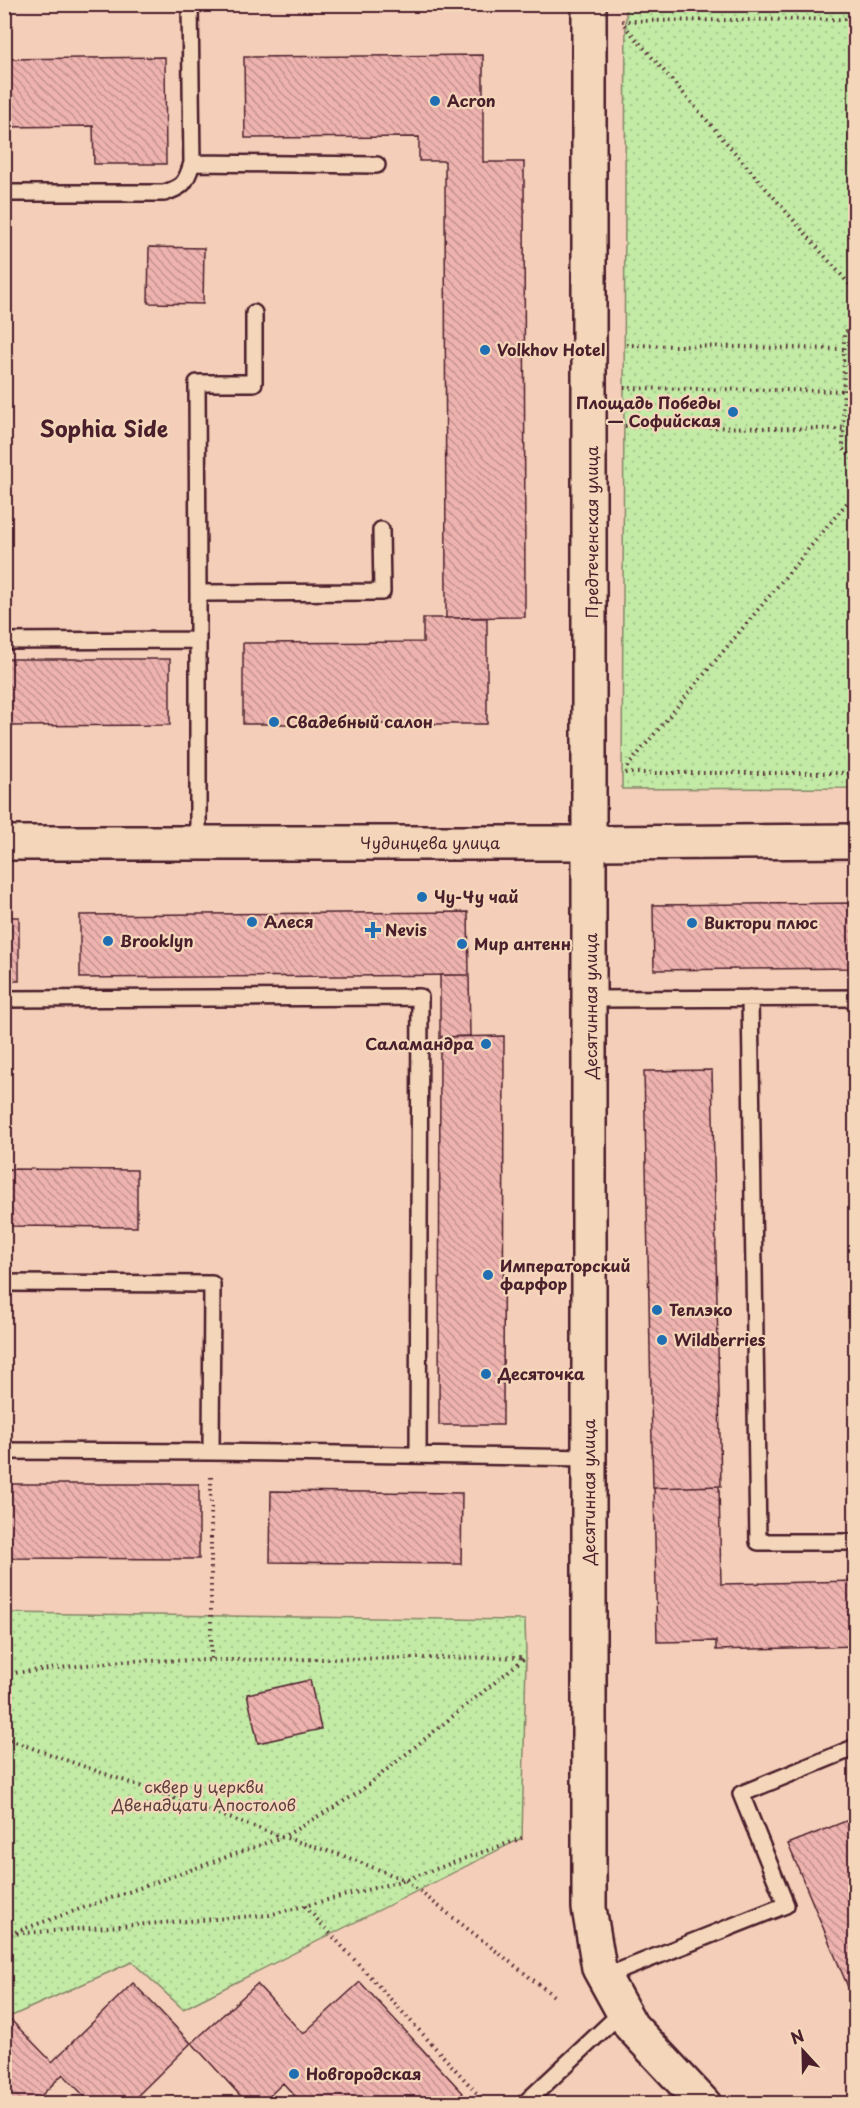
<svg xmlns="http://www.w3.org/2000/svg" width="860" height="2108" viewBox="0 0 860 2108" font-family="'Playpen Sans',sans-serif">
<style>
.park{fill:url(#park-dots);stroke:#868568;stroke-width:1.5}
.building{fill:url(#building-back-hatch);stroke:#4a1f2b;stroke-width:1.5}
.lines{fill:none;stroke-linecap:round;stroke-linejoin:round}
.lane-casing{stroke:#4a1f2b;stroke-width:20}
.secondary-casing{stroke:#4a1f2b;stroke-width:38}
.primary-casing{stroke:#4a1f2b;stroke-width:38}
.path{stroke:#4a1f2b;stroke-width:4;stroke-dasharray:1.5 4.5;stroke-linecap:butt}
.lane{stroke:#f4d7ba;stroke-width:15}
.secondary{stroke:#f4d7ba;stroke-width:33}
.primary{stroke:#f4d7ba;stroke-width:33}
.poi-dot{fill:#1f6fb2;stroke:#f4d7ba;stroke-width:2}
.labels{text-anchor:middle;stroke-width:4.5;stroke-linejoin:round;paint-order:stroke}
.poi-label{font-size:16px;font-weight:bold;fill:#4a1f2b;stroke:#f4d7ba;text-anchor:start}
.street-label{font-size:16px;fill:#4a1f2b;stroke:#f4d7ba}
.park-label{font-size:16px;fill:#5c3e3d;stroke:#f4d7ba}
.district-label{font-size:22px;font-weight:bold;fill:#4a1f2b;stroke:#f4d7ba}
</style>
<defs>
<pattern id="park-dots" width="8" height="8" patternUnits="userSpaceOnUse" patternTransform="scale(1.5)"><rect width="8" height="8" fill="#c3eba6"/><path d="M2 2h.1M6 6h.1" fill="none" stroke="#a9c98f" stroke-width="1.8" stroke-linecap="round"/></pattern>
<pattern id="building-back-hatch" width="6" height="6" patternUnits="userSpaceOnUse" patternTransform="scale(1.5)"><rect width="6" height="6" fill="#eeb3af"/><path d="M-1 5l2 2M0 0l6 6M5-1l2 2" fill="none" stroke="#c3918f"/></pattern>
</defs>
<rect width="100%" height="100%" fill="#f4ceb8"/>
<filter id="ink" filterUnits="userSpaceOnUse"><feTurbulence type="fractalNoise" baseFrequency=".0167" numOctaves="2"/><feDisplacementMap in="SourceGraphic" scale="12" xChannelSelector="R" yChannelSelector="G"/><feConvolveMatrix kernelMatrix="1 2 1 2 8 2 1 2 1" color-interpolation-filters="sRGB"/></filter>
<g filter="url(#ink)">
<path class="park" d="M626 5H855V788L622 789Z
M5 1613 525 1620 526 1657 522 1838 183 2009 132 1962 5 2019Z"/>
<path class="building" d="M483 55V162H524L525 617 446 618 445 161H419V137L245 138 244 57Z
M165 57 166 164H94L93 126 4 127V59Z
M149 247 204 248 203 304 148 303Z
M423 618H487V724H243V643L423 642Z
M4 659H170V725L4 726Z
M856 903V968L654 970 653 905Z
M468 912 469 975 80 978V915Z
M4 917H19V981H4Z
M440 975H469L470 1036 440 1037Z
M504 1036 503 1425H439L440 1037Z
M712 1070 721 1486 653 1488 644 1071Z
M4 1169 137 1170V1227L4 1226Z
M4 1484H199V1559L4 1558Z
M719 1486 721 1584 856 1581V1646L716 1650V1641L657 1642 654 1488Z
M271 1491 462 1493 461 1564 270 1562Z
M310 1680 321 1729 258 1743 247 1694Z
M856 1817V2006L788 1844Z
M360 1982 463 2093 453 2104H302L283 2083 261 2104H248L192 2043 257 1984 303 2034Z
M133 1983 191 2043 129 2104H92L63 2074 33 2104H4V2027L11 2020 52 2062Z"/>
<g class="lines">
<defs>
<path id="lane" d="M190 4 192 163 377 165
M4 193H164C183 187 186 183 192 163
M198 593 197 383H254V313
M4 641 198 640
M198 842V593L382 592 381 530
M750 998 758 1542H856
M4 999 420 997 418 1455
M591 999 856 998
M4 1283 212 1284 211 1452
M4 1451 211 1452 589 1458
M604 1977 786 1905 741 1794 856 1747
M524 2104 623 2011"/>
<path id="secondary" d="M589 4C595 639 589 1274 589 1908L599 1968 631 2026 704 2104"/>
<path id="primary" d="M4 843H593L856 841"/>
</defs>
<use href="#lane" class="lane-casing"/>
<use href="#secondary" class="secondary-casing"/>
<use href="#primary" class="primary-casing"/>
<path class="path" d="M622 21 856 19
M624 25 856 292
M856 323 844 333 843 449 856 462
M626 345 844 349
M624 388 856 391
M625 426 843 429
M627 767 856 492
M625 773H856
M211 1477V1660
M4 1674 122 1661 525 1657
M4 1738 283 1837 344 1856 405 1880 555 1997
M305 1906 487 2104
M11 1934 269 1915 405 1880 522 1838
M4 1936 283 1837 358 1793 526 1657"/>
<use href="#lane" class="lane"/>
<use href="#secondary" class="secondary"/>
<use href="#primary" class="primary"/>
</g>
</g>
<g class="poi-dot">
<circle cx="435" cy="101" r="6"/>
<circle cx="485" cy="350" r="6"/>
<circle cx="733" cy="412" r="6"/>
<circle cx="274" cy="722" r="6"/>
<circle cx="422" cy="897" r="6"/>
<circle cx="252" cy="922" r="6"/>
<circle cx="692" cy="923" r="6"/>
<path d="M370 921h6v6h6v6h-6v6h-6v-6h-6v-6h6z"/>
<circle cx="108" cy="941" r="6"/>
<circle cx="462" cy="944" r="6"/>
<circle cx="486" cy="1044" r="6"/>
<circle cx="488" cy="1275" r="6"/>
<circle cx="657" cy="1310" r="6"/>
<circle cx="662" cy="1340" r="6"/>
<circle cx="486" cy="1374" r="6"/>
<circle cx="294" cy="2074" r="6"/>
</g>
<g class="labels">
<g class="poi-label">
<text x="447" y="107">Acron</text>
<text x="497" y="356">Volkhov Hotel</text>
<text x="721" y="409" text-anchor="end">Площадь Победы<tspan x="721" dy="18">— Софийская</tspan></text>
<text x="286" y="728">Свадебный салон</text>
<text x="434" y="903">Чу-Чу чай</text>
<text x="264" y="928">Алеся</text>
<text x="704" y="929">Виктори плюс</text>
<text x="385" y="936">Nevis</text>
<text x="120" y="947">Brooklyn</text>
<text x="474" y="950">Мир антенн</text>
<text x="474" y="1050" text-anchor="end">Саламандра</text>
<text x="500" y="1272">Императорский<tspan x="500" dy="18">фарфор</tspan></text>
<text x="669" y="1316">Теплэко</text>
<text x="674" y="1346">Wildberries</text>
<text x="498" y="1380">Десяточка</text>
<text x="306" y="2080">Новгородская</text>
</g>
<g class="street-label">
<text transform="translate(592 532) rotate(-90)" y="6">Предтеченская улица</text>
<text x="430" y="849">Чудинцева улица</text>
<text transform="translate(591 1006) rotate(-90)" y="6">Десятинная улица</text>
<text transform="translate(589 1492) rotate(-90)" y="6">Десятинная улица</text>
</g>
<g class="park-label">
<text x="204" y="1793">сквер у церкви<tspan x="204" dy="18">Двенадцати Апостолов</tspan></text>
</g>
<g class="district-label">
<text x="104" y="437">Sophia Side</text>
</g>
</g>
<rect width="860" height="2108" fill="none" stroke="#f4d7ba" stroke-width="24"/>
<rect x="12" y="12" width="836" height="2084" fill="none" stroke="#4a1f2b" stroke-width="2" filter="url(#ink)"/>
<g transform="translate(803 2051) rotate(338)" stroke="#f4d7ba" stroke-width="4.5" paint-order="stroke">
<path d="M0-4.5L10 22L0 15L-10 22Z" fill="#4a1f2b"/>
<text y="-9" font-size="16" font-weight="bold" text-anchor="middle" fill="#4a1f2b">N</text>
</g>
</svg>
